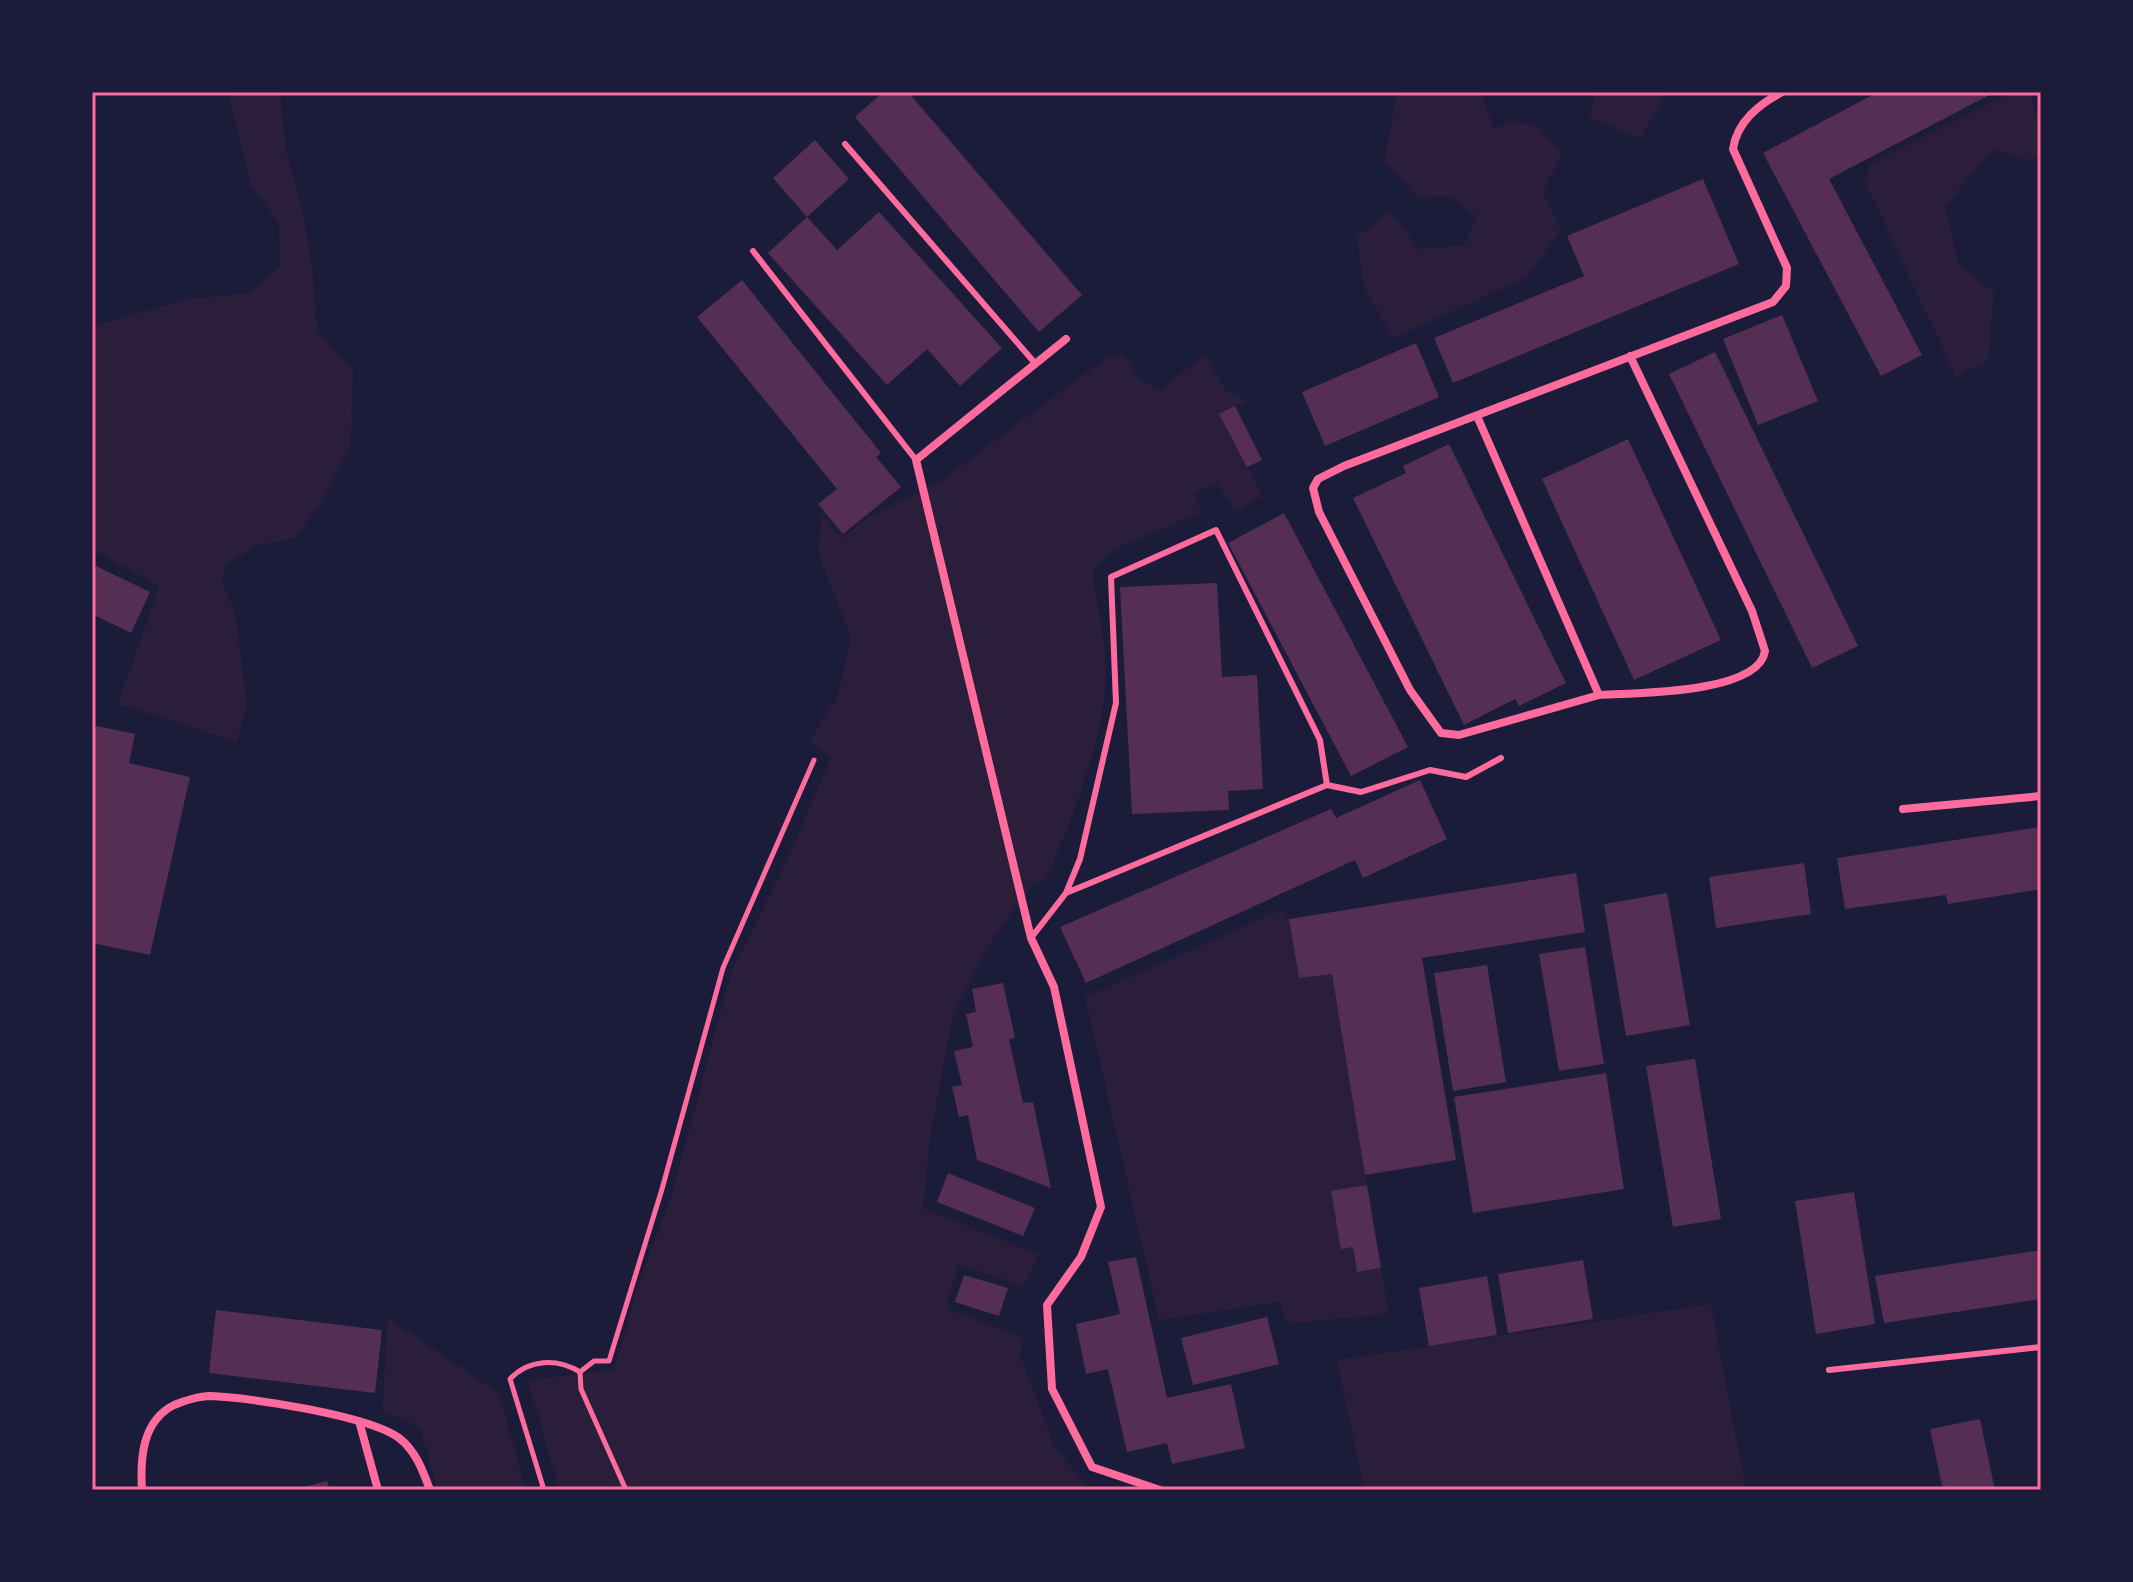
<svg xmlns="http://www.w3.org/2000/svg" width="2133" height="1582" viewBox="0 0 2133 1582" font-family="'Source Sans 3',sans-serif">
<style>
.green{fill:#2a1e3b}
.building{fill:#542f53}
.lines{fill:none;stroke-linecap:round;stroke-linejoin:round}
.path{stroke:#ff6b9d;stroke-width:5}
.service{stroke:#ff6b9d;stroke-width:6}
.minor{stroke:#ff6b9d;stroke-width:8}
.neatline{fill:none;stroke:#ff6b9d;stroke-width:3}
</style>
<rect width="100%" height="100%" fill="#1b1b3a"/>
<path class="green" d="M228 92H280L286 151 304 217 312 268 317 330 353 371 351 443 322 502 295 538 254 546 225 567 222 583 235 612 247 703 237 742 118 704 159 586 92 549V326L188 299 247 293 280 267 279 224 251 184Z
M1397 92H1480L1495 129 1508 122 1538 125 1562 155 1543 192 1561 230 1528 277 1393 338 1363 285 1357 236 1390 212 1419 249 1464 245 1477 217 1451 196 1417 197 1384 162Z
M1595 92H1668L1640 138 1589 117Z
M2012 92H2029L2041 126V155L2030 160 1993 150 1945 206 1958 263 1994 292 1988 360 1956 377 1864 180 1870 164Z
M1124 353 1139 379 1160 390 1205 355 1226 391 1248 401 1219 414 1263 496 1236 511 1216 483 1194 494 1201 512 1111 551 1092 570C1097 602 1104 635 1106 668 1108 727 1071 827 1045 880L1034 882 986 949 953 1015 930 1138 923 1208 1040 1255 1023 1286 958 1264 947 1309 1024 1337 1020 1354 1055 1448 1087 1485 1085 1490H559L528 1380 614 1370 640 1279 672 1194 731 973 796 841 831 757 810 741 838 695 851 638 819 556 821 512 840 539 868 518 944 479 1105 359Z
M1283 909 1289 919 1299 978 1332 973 1367 1185 1331 1191 1353 1247 1357 1272 1381 1268 1389 1314 1288 1324 1280 1302 1159 1320 1085 997Z
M1711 1304 1746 1490H1364L1337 1360Z
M388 1318 496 1391 503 1404 525 1490H437L420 1427 382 1411Z"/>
<path class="building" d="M883 92H908L1082 295 1039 332 855 117Z
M1878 92H1995L1829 179 1922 355 1881 376 1763 153Z
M815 140 849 179 807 217 837 250 879 212 1002 348 960 386 927 349 887 385 768 253 807 217 773 178Z
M1703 179 1739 264 1453 383 1434 338 1584 276 1567 236Z
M742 280 881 453 876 457 901 487 843 534 818 504 837 489 697 317Z
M1782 315 1818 401 1758 425 1723 339Z
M1416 343 1439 397 1325 446 1302 392Z
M1715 352 1858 646 1812 668 1669 374Z
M1235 406 1262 460 1247 467 1219 414Z
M1628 439 1721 640 1634 680 1542 479Z
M1449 444 1566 683 1519 706 1515 699 1464 725 1353 498 1406 473 1403 466Z
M1284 513 1408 747 1351 776 1228 543Z
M92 564 150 592 131 633 92 614Z
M1217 583 1222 677 1257 675 1263 789 1228 791 1229 810 1132 814 1120 587Z
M92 725 135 734 129 763 190 777 150 955 92 943Z
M1420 780 1447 839 1363 878 1355 860 1086 983 1060 927 1331 809 1336 818Z
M2041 827V889L1948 904 1946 895 1845 909 1837 858Z
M1804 863 1811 914 1716 928 1709 877Z
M1576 873 1585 932 1422 958 1456 1160 1365 1175 1332 974 1299 978 1289 919Z
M1667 893 1690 1025 1626 1036 1604 904Z
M1585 947 1604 1064 1559 1071 1539 954Z
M1487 965 1506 1082 1453 1091 1434 973Z
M1003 983 1015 1038 1009 1039 1023 1103 1033 1102 1051 1188 977 1160 968 1115 959 1117 952 1087 962 1085 954 1051 973 1047 966 1014 976 1012 972 989Z
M1695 1059 1721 1219 1673 1227 1646 1066Z
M1606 1073 1624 1189 1473 1213 1454 1097Z
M948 1173 1035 1208 1023 1236 937 1202Z
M1367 1185 1381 1268 1357 1272 1353 1247 1341 1249 1331 1191Z
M1854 1192 1875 1324 1816 1334 1795 1201Z
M2041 1250V1299L1884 1323 1875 1276Z
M1136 1257 1167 1398 1231 1384 1245 1448 1172 1464 1167 1443 1127 1452 1108 1369 1086 1374 1076 1324 1120 1314 1108 1262Z
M1583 1260 1593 1319 1508 1333 1498 1274Z
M964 1275 1008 1288 999 1316 955 1302Z
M1487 1276 1497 1335 1429 1346 1419 1288Z
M216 1310 382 1330 375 1393 209 1373Z
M1267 1317 1279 1364 1193 1385 1181 1338Z
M1980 1419 1995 1490H1943L1930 1429Z
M327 1481 330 1490H297L296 1489Z"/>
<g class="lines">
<path class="path" d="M544 1490 510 1379C529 1359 557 1358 580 1372
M626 1490 581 1389 580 1372 594 1361H609L662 1189 723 968 814 760"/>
<path class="service" d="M845 144 1034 362
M753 251 916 460
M1327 785 1361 792 1430 770 1466 777 1501 758
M1031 938 1066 893 1327 785 1320 740 1216 530 1111 577 1116 703 1080 859 1066 893
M1829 1370 2041 1347"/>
<path class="minor" d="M1066 339 916 460 1031 938 1054 987 1101 1207 1081 1257 1047 1305 1052 1389 1092 1467 1160 1490
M1477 416 1599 695C1633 693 1759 694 1765 651L1752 611 1630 356
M1599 695 1459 735 1441 733 1410 690 1319 512 1313 488 1318 479 1344 466 1773 302 1786 286 1787 268 1733 149C1737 122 1758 105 1782 92
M1903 809 2041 796
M359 1421 378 1490
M142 1490C140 1459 142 1421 174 1405 183 1401 200 1396 210 1396 249 1397 370 1416 399 1438 416 1451 423 1471 430 1490"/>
</g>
<rect width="2133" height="1582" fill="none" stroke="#1b1b3a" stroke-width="188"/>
<rect x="94" y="94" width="1945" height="1394" class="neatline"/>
</svg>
